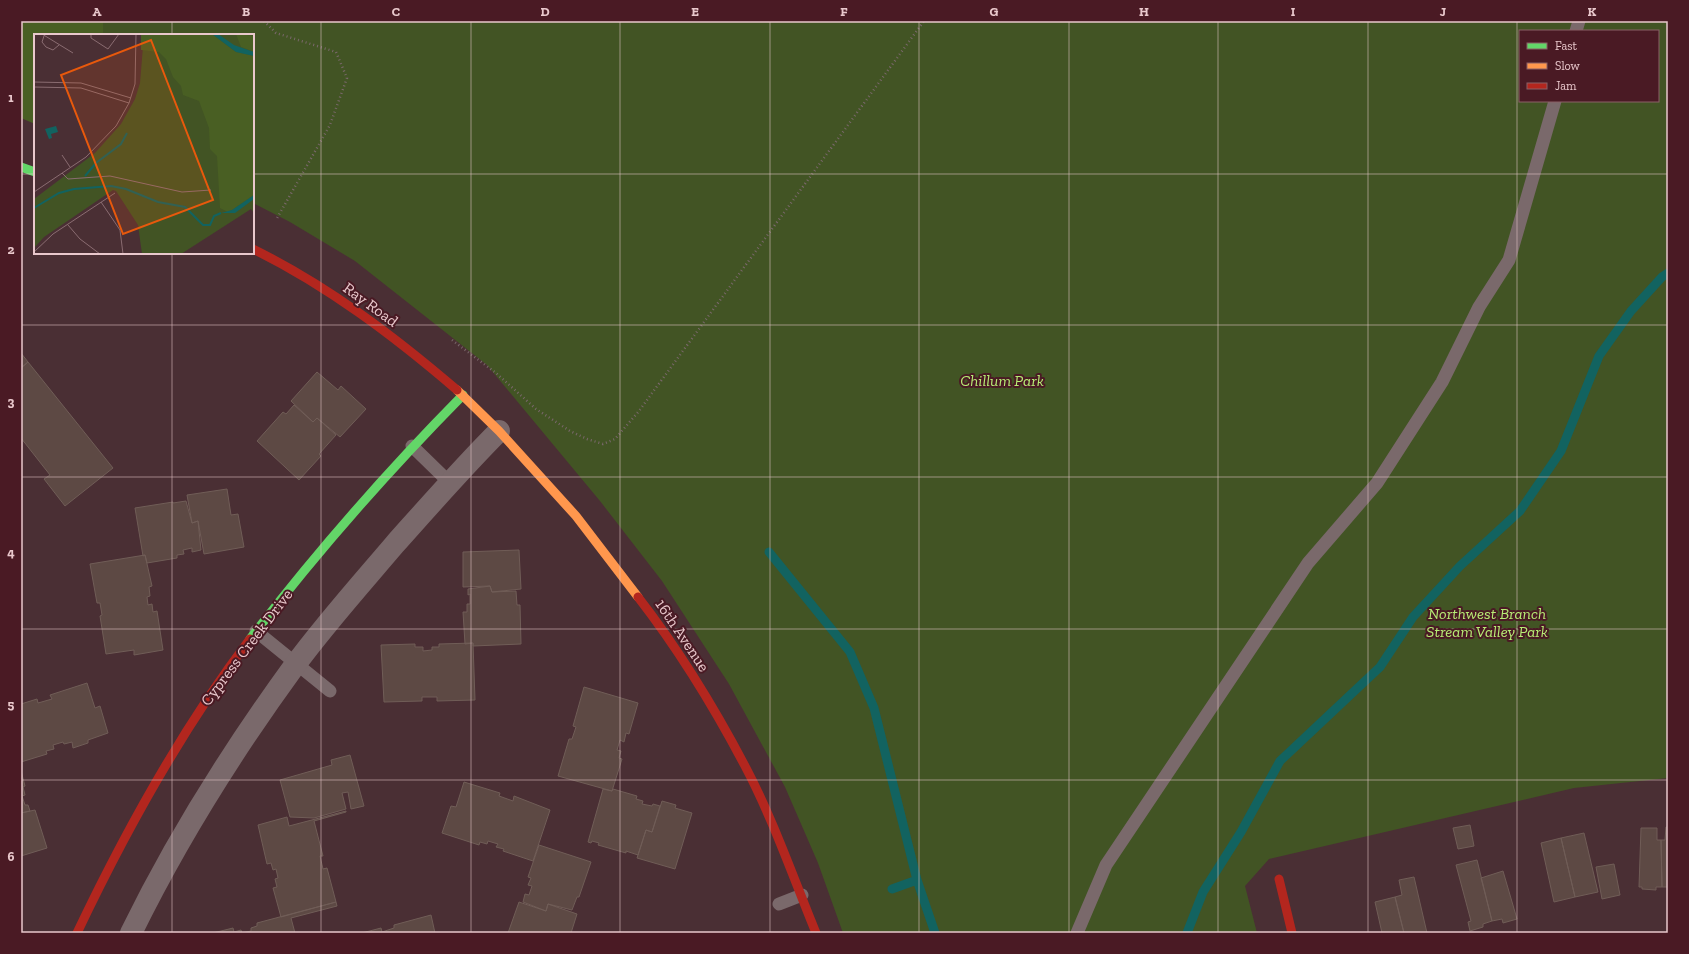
<svg xmlns="http://www.w3.org/2000/svg" width="1689" height="954" viewBox="0 0 1689 954" font-family="'Zilla Slab',serif">
<style>
.green{fill:#425424;fill-rule:evenodd}
.forest{fill:#495f23}
.lines{fill:none;stroke-linecap:round;stroke-linejoin:round}
.stream{stroke:#126360;stroke-width:9}
.building{fill:#5d4944;stroke:#705d57}
.path{stroke:#7a686b;stroke-width:2.5;stroke-dasharray:1 3;stroke-linecap:butt}
.lane{stroke:#7a696b;stroke-width:13}
.street{stroke:#7a696b;stroke-width:22}
.fast{stroke:#63d668;stroke-width:9}
.slow{stroke:#ff974d;stroke-width:9}
.jam{stroke:#b3261e;stroke-width:9}
.grid{fill:none;stroke:#e9c8cc;stroke-width:1;stroke-opacity:0.55}
.labels{text-anchor:middle;stroke-width:4;stroke-linejoin:round;paint-order:stroke}
.street-label{font-size:16px;fill:#e9c8cc;stroke:#4a1a24}
.park-label{font-size:16px;font-style:italic;fill:#b7ed75;stroke:#4a1a24}
.inset-river{fill:none;stroke:#126360;stroke-width:2}
.inset-road{fill:none;stroke:#8a6c71;stroke-width:1}
.view{fill:#e8590c;fill-opacity:0.15;stroke:#e8590c;stroke-width:2}
.inset-edge{fill:none;stroke:#e9c8cc;stroke-width:2}
.neatline{fill:none;stroke:#e9c8cc;stroke-width:1.5}
.grid-label{font-size:13px;text-anchor:middle;font-weight:bold;fill:#e9c8cc}
</style>
<rect width="100%" height="100%" fill="#4a2f34"/>
<path class="green" d="M21 21H1668V778L1574 788 1269 859 1245 886 1257 933H843L818 863 785 787 729 684 662 581 600 501 487 365 355 261 290 222 253 203V35H35ZM1520 31H1658V101H1520Z"/>
<path class="forest" d="M21 21H103V35H35V124L21 118Z"/>
<g class="lines">
<path class="stream" d="M769 552 850 652 874 708 917 880 935 933
M892 889 917 880
M1187 933 1203 892 1241 832 1280 761 1380 667 1413 617 1460 566 1520 511 1561 451 1599 356 1631 311 1662 277 1668 273"/>
</g>
<path class="building" d="M21 353 28 362 21 368Z
M28 362 113 468 65 506 44 479 50 475 21 438V368Z
M317 372 338 390 341 386 366 409 340 437 317 418 313 422 291 401Z
M294 405 313 422 317 418 336 435 319 454 321 456 299 480 257 441 283 412 286 414Z
M227 489 231 515 238 514 244 547 204 554 198 521 192 523 187 495Z
M186 501 192 523 198 521 201 550 192 552V548L183 550 184 554 177 555V558L147 563 145 555 143 556 135 508 173 502V503Z
M519 550 521 589 492 592 490 586 463 587V552Z
M145 555 152 586 149 587 150 596 147 597 148 605 152 604 153 612 157 611 163 650 134 655V650L106 654 100 616 102 615 100 603H97L90 564Z
M490 586 492 592 516 591 517 605H520L521 644 473 646V643L465 644 463 612H467V604H470V594L468 595V589Z
M473 643 475 700 437 701V697H422V701L384 702 381 645 415 644V647H423V651L432 650V647H439V644Z
M87 683 95 708 100 706 108 733 88 740V743L73 748 72 742 64 744 63 742 53 745 54 749 46 751 47 754 21 762V704L37 699 38 703 52 699 50 695Z
M584 687 638 703 629 734 626 733 624 742 620 740 617 750 621 751 619 758 622 759 612 791 558 776 569 739H572L576 727 573 726Z
M350 755 364 806 351 809 348 792 342 793 346 809 314 818 290 817 280 780 332 765 331 760Z
M21 771 25 786 23 787 25 795 22 796 25 805H28L30 811 21 813Z
M464 782 500 793 499 796 513 801 514 796 550 810 533 861 503 851 504 849 496 847 498 844 488 841 487 844 480 842 479 845 442 833 451 806 456 807Z
M603 789 612 791 613 789 637 796 636 799 643 801 642 804 652 806 653 804 660 806 652 832 646 830 638 855 626 851V853L598 845 599 843 592 841 591 843 588 842Z
M662 801 676 805 675 808 692 813 675 869 637 858 646 830 652 832Z
M35 810 47 848 21 856V813Z
M346 811V812L314 821 323 856H320L323 869 327 868 336 902 281 917 273 888 277 887 275 879 278 878 276 869 273 870 271 863 267 864 258 825 287 817 289 826Z
M1470 825 1474 846 1458 849 1453 828Z
M1666 827H1668V887H1662L1661 840H1665Z
M1641 828H1657V840H1661L1662 887H1656V890L1642 889V887H1639Z
M1584 833 1598 892 1575 897 1561 838Z
M1561 838 1575 897 1554 902 1541 843Z
M539 845 591 862 579 897H577L572 910 548 904 546 911 523 902 525 894 529 895 532 886 528 885 531 878 528 877Z
M1477 860 1492 921 1483 924V927L1470 931 1468 922 1471 921 1456 865Z
M1614 864 1620 895 1602 899 1596 867Z
M1503 871 1517 919 1503 923 1502 919 1492 921 1481 878Z
M1414 877 1427 933H1404L1395 897 1402 895 1399 880Z
M1395 897 1404 933H1382L1375 902Z
M336 902 337 906 291 918 295 933H242L251 931V928L257 926V923Z
M519 902 546 911 548 904 577 914 571 933H508Z
M431 915 435 933H362L381 928 382 932 394 928V925Z
M233 928 234 932 241 930 242 933H213Z"/>
<g class="lines">
<path class="path" d="M264 21 276 33 336 52 347 78 330 125 276 220
M452 340 496 373 536 409 570 431 587 439 603 444 615 439 639 411 924 21"/>
<path class="lane" d="M1576 31 1579 21
M412 446 450 483
M256 631 330 691
M779 904 802 895
M1077 933 1106 865 1308 563 1377 483 1442 382 1479 307 1509 260 1555 101"/>
<path class="street" d="M131 933C177 839 233 750 295 665 326 623 361 584 395 544 429 506 463 467 499 431"/>
<path class="fast" d="M21 167 35 172
M250 639C316 553 387 472 463 395"/>
<path class="slow" d="M457 390 499 431 576 516 638 597"/>
<path class="jam" d="M253 249C328 286 394 336 457 390
M638 597C679 650 714 707 745 766 773 819 793 877 816 933
M1279 879 1292 933
M77 933C126 830 181 730 250 639"/>
</g>
<path class="grid" d="M172 21V35M321 21V933M471 21V933M620 21V933M770 21V933M919 21V933M1069 21V933M1218 21V933M1368 21V933M1517 21V933M21 174H35M253 174H1668M172 253V933M21 325H1668M21 477H1668M21 629H1668M21 780H1668"/>
<g class="labels">
<g class="street-label">
<text transform="translate(371 304) rotate(36)" y="6">Ray Road</text>
<text transform="translate(683 635) rotate(56)" y="6">16th Avenue</text>
<text transform="translate(246 647) rotate(-53)" y="6">Cypress Creek Drive</text>
</g>
<g class="park-label">
<text x="1002" y="386">Chillum Park</text>
<text x="1487" y="619">Northwest Branch<tspan x="1487" dy="18">Stream Valley Park</tspan></text>
</g>
</g>
<g transform="translate(34 34)">
<rect width="220" height="220" fill="#4a2f34"/>
<path d="M110 0H220V179L217 175 147 220H108L104 191 82 157 79 156 10 203 0 214V165L61 119 87 90 101 65 106 49Z" fill="#425424"/>
<path d="M107 0H178L202 18 220 22V161L198 176 194 178 186 174 183 122 176 115 175 94 165 67 149 61 147 52 139 43 132 25 125 18 107 16ZM202 0 220 2V18L207 13Z" fill="#495f23"/>
<path d="M178 0H184L200 11 220 18V22L202 18ZM22 92 24 98 17 100 18 104 15 105 11 95ZM220 161V165L201 179H187L198 176Z" fill="#126360"/>
<path class="inset-river" d="M51 142 62 129 87 110 93 99M0 174 25 159 40 155 77 152 92 155 124 168 151 173 169 191H176L180 182 187 179"/>
<path class="inset-road" d="M8 0 39 19M57 0V4L74 15 85 0M10 2 8 8 12 13 19 16 25 11M0 48 47 49 97 64M0 53 47 54 95 69M28 121 36 133M28 139 34 145 76 142 148 158 177 156M0 158 52 123 82 92 95 69 101 50 102 0M67 168 86 196 89 220M34 191 46 205 66 220M0 218 19 200 81 159"/>
<path class="view" d="M117 6 179 166 89 200 27 41Z"/>
<rect width="220" height="220" class="inset-edge"/>
</g>
<rect width="1689" height="954" fill="none" stroke="#4a1a24" stroke-width="44"/>
<rect x="1519" y="30" width="140" height="72" fill="#4a1a24" stroke="#8a6067"/>
<rect x="1527" y="43" width="20" height="6" fill="#63d668" stroke="#8a6067"/>
<text x="1555" y="50" font-size="12" fill="#e9c8cc">Fast</text>
<rect x="1527" y="63" width="20" height="6" fill="#ff974d" stroke="#8a6067"/>
<text x="1555" y="70" font-size="12" fill="#e9c8cc">Slow</text>
<rect x="1527" y="83" width="20" height="6" fill="#b3261e" stroke="#8a6067"/>
<text x="1555" y="90" font-size="12" fill="#e9c8cc">Jam</text>
<rect x="22" y="22" width="1645" height="910" class="neatline"/>
<g class="grid-label">
<text x="97" y="16">A</text>
<text x="246" y="16">B</text>
<text x="396" y="16">C</text>
<text x="545" y="16">D</text>
<text x="695" y="16">E</text>
<text x="844" y="16">F</text>
<text x="994" y="16">G</text>
<text x="1144" y="16">H</text>
<text x="1293" y="16">I</text>
<text x="1443" y="16">J</text>
<text x="1592" y="16">K</text>
<text x="11" y="102">1</text>
<text x="11" y="254">2</text>
<text x="11" y="406">3</text>
<text x="11" y="557">4</text>
<text x="11" y="709">5</text>
<text x="11" y="861">6</text>
</g>
</svg>
